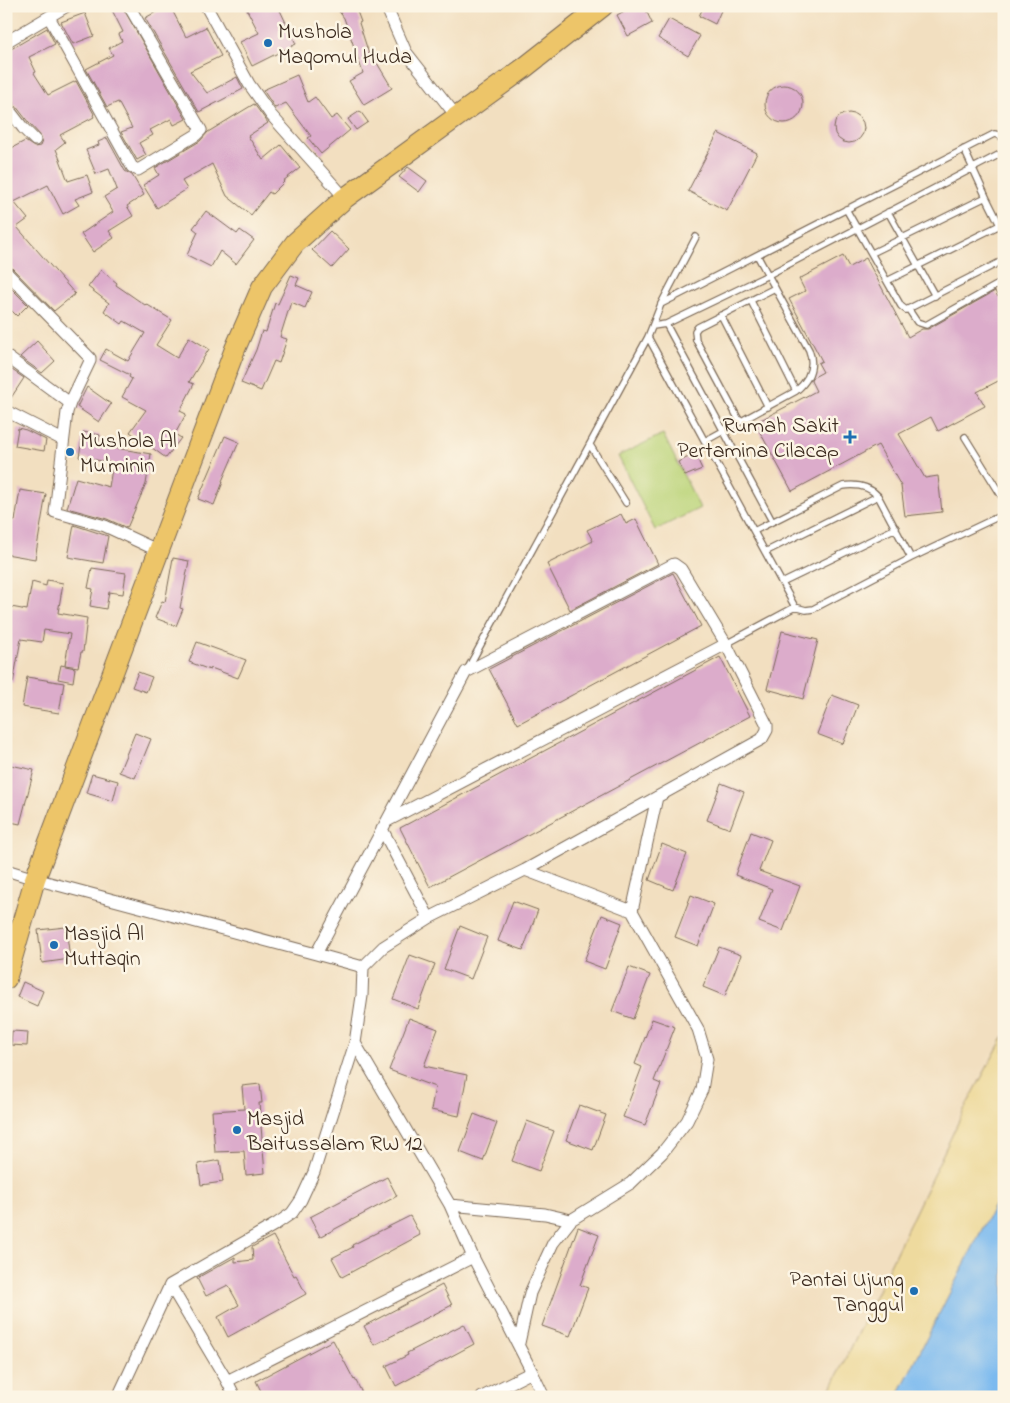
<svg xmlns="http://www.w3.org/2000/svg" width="1010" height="1403" viewBox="0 0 1010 1403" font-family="'Indie Flower',sans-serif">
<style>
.green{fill:#bbd479;stroke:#7b7f4c}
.sand{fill:#eeda9e;stroke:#94825e}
.water{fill:#7bbaef;stroke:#5b7286}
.building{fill:#dcaccb}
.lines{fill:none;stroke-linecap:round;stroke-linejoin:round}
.service-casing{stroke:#7b6957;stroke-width:8}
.minor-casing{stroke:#7b6957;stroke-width:13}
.trunk-casing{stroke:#7b6957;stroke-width:22}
.service{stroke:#fff;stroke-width:5.5}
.minor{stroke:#fff;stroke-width:11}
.trunk{stroke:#edc569;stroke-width:20}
.poi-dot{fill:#1f6fb2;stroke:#fcf5e5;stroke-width:2}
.labels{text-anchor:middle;stroke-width:5;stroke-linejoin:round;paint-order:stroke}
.poi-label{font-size:22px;fill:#3b2a1e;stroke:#fcf5e5;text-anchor:start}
</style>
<rect width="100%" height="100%" fill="#fcf5e5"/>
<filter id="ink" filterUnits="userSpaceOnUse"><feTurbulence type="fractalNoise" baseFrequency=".02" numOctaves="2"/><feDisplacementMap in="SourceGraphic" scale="10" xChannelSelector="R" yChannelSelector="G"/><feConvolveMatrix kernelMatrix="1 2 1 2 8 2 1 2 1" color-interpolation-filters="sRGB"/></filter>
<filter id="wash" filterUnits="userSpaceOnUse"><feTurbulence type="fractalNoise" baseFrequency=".0096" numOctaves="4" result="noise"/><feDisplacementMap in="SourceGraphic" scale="20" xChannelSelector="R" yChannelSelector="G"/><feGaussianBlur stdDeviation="1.12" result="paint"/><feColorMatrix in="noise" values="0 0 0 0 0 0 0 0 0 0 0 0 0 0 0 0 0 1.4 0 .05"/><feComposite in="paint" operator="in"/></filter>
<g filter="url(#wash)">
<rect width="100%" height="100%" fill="#f2dfc0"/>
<path class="green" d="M663 434 700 508 655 530 618 456Z"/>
<path class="sand" d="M1004 1036V1186L897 1397H827L964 1110Z"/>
<path class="water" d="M1004 1186V1397H897Z"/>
<g id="blocks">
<path class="building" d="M110 6H122L186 119 174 125 171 119 150 130 153 135 139 143 146 155 137 160 121 132 132 128 118 102 107 107 86 69 113 55 109 48 122 41 119 34 123 32Z
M167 6H170L186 37 206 27 221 56 190 71 207 93 237 77 243 89 199 112 145 18Z
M245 6H278L296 44 252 66 240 42 259 33Z
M335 6H355L361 22 359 23 369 54 371 53 392 88 364 105 349 81 363 73 344 18Z
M634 6H644L652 23 628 36 617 15Z
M704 6H723L715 24 699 16Z
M85 13 94 36 73 44 61 22Z
M669 19 700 36 688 56 658 38Z
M47 28 55 44 29 57 36 72 34 73 48 95 76 81 94 114 93 115 94 117 60 135 65 142 56 149 68 181 87 175 93 192 75 199 79 205 63 214 48 185 14 202 28 219 17 227 75 294 54 311 11 267 6 265V151L25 141 34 147 40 146 42 141 40 135 29 123 12 101 6 98V52Z
M297 75 308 102 315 97 331 119 337 115 350 130 321 154 308 138 311 136 286 103 275 108 263 90Z
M765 104a19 19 0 1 1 38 0a19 19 0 1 1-38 0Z
M254 104 268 123 248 136 263 160 281 145 300 168 283 181 284 182 272 194 269 192 251 215 227 196 212 164 182 181 187 189 157 208 143 185 159 175 155 168 200 141 208 132Z
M360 111 368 122 356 130 348 119Z
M834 128a15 15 0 1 1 30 0a15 15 0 1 1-30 0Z
M718 133 757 153 727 211 688 191Z
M107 138 125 171 132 175 144 195 127 206 133 216 109 231 114 238 93 252 81 234 113 212 104 197 117 189 109 169 96 174 86 150 99 145 98 142Z
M408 167 427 181 419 192 399 177Z
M206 211 237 234 240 230 254 240 236 264 220 251 211 267 187 255 198 232 193 228Z
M330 231 349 249 332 268 312 250Z
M843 256 849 267 866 258 908 337 922 329H928L995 291 998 297 1004 294V378L977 392 985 406 938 431 931 417 899 434 925 478 938 476 942 512 905 516 901 486 878 445 792 491 755 423 816 391 811 381 812 378 823 372 818 363 822 361 789 299 805 291 799 279Z
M101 270 117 283 116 285 145 305 146 304 172 320 156 345 177 358 189 337 209 349 189 382 194 384 180 411 186 414 175 434 181 438 166 458 130 432 146 410 122 397 132 379 129 377 130 375 100 360 106 349 128 361 145 333 124 321 122 324 104 311 109 303 88 287Z
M291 275 299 278 296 285 312 292 305 308 291 302 280 337 287 339 279 363 274 361 261 391 241 383 256 350 262 331 266 332 275 303 278 304Z
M6 283 28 305 17 316 6 305Z
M37 341 55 361 42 373 20 357Z
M9 368 24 378 7 404 6 370Z
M87 387 111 404 99 422 77 407Z
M18 428 26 430 46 440 44 451 15 446Z
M83 432 100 435 98 445 151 454 146 484 127 528 107 519 67 508 76 478 109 487 113 463 79 457Z
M225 436 239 442 222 481 223 482 214 505 198 499Z
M695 454 702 469 685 476 678 462Z
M20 490 46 494 35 559 6 554V520L15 521Z
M621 514 626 524 636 519 658 564 570 610 547 564 593 541 587 530Z
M74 525 108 536 103 563 68 557Z
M173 558 189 561 180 608 183 609 176 626 155 618 162 601 165 602Z
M92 568 126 573 123 594 109 592 106 609 90 606 93 589 88 588Z
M673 573 701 626 518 724 489 669Z
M47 580 63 583 58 613 87 618 83 652H81L78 667 65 665 70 634 44 630 42 642 21 639 13 683H6V606L27 610 32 582 46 586Z
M782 631 818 640 803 699 767 689Z
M197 642 246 660 238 678 211 668 210 670 189 662Z
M720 657 750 716 430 887 400 828Z
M61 665 75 668 73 682 58 679Z
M138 672 152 677 146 692 132 687Z
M27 677 64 683 59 713 22 707Z
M832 695 858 705 843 744 817 734Z
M135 733 151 739 135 778 119 772Z
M6 764 34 770 20 824 6 821Z
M92 774 118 781 113 801 86 793Z
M721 783 744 792 730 829 707 820Z
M751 832 771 840 759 871 800 886 783 931 759 922 772 889 735 875Z
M662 844 687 854 673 890 649 880Z
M691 895 714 904 698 946 675 937Z
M513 901 538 910 523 950 498 941Z
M602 915 622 923 605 969 584 961Z
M460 926 487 937 471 979 444 969Z
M66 927 70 959 42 963 38 930Z
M719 947 741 955 725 996 703 987Z
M410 955 435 964 418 1009 393 999Z
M629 967 650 975 633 1019 612 1011Z
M23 982 43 991 37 1006 17 997Z
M409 1018 438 1029 424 1066 467 1075 459 1116 431 1110 435 1087 389 1070Z
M652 1019 675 1027 654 1081 661 1084 645 1125 623 1117 642 1067 635 1064Z
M12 1031 28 1032 27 1046 11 1045Z
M260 1084 262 1103H259L265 1173 246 1175 244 1151 215 1152 212 1111 244 1109 242 1086Z
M579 1105 606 1115 593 1150 566 1140Z
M474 1114 497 1123 483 1161 460 1152Z
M527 1121 554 1131 539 1171 512 1161Z
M220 1160 223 1182 201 1185 198 1164Z
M387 1177 397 1196 320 1237 310 1217Z
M410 1216 420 1235 342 1277 332 1258 353 1247 352 1245Z
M578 1227 599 1235 580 1285 588 1288 570 1336 542 1326Z
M273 1236 294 1276 296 1275 306 1294 228 1337 218 1317 239 1305 228 1285 206 1296 197 1278 235 1257V1262L253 1260 252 1247Z
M442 1285 452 1305 374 1345 364 1326Z
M464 1324 474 1344 396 1386 386 1366 408 1355 407 1353Z
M333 1340 354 1380 355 1379 364 1397H264L256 1381Z"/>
</g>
</g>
<g filter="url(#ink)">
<use href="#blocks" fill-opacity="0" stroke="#7b6957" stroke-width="1"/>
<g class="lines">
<defs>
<path id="service" d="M986 197 1004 233
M846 209 901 306 906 310 1004 260
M888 212 935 296
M872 253 986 197 964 149
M887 281 1000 225
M751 301 796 391
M661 304 994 134 1000 135 1004 140
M909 310 917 322 926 325 1004 281
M721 315 768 407
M666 324 772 521
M653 326 666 324 768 275 1004 152
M648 337 795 607 806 610 813 609 911 558 1004 514
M740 422 696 340 695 331 698 327 775 288
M965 437 1004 500
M705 441 796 391C809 380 815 366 809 350L757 255
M590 445 626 503
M754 531 843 486C857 484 869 486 878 496L911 558
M765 552 878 496
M782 583 896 528
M726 644 795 607
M467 670 648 337 661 304 696 237"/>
<path id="minor" d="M206 6 249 84 271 115 345 198
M386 6 406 52 457 117
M49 17 132 167 138 170 196 135 201 130 129 6
M6 42 67 6
M6 106 23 128 35 140
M6 272 90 358V361L70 403
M6 356 70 403 67 412 55 512 105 526 159 551
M6 411 63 440
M382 829 429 918
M6 870 35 879 316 954 466 672 674 564 681 569 726 644
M632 911 657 797
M363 967 383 947 429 918 525 870 762 739 767 730V725L726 644 387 821
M355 1043 450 1205 473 1257 532 1372 482 1397
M450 1205 545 1214 571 1220
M170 1285 227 1381 235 1397
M519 1343 530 1293 553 1243 571 1220 631 1183 662 1153 687 1121 702 1090 707 1059 698 1029 632 911 525 870
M532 1372 544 1397
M227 1381 473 1257
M118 1397 170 1285 276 1224 292 1213 301 1200 314 1172 355 1043 362 996 363 967 316 954"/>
<path id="trunk" d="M6 979 35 879 235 349 262 287 295 243 345 198 524 68 603 6"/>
</defs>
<use href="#service" class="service-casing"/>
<use href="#minor" class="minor-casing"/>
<use href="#trunk" class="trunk-casing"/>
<use href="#service" class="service"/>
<use href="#minor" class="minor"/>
<use href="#trunk" class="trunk"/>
</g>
</g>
<g class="poi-dot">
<circle cx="268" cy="43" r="5"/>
<path d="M847.5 429.5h5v5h5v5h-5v5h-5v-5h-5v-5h5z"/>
<circle cx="70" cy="452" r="5"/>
<circle cx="54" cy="945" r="5"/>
<circle cx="237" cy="1130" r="5"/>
<circle cx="914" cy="1291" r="5"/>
</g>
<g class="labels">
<g class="poi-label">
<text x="278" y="38">Mushola<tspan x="278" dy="25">Maqomul Huda</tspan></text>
<text x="839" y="432" text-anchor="end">Rumah Sakit<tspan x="839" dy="25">Pertamina Cilacap</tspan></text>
<text x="80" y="447">Mushola Al<tspan x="80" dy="25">Mu'minin</tspan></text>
<text x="64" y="940">Masjid Al<tspan x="64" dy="25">Muttaqin</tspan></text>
<text x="247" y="1125">Masjid<tspan x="247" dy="25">Baitussalam RW 12</tspan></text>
<text x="904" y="1286" text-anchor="end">Pantai Ujung<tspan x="904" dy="25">Tanggul</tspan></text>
</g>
</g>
<rect width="1010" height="1403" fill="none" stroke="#fcf5e5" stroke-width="25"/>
</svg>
